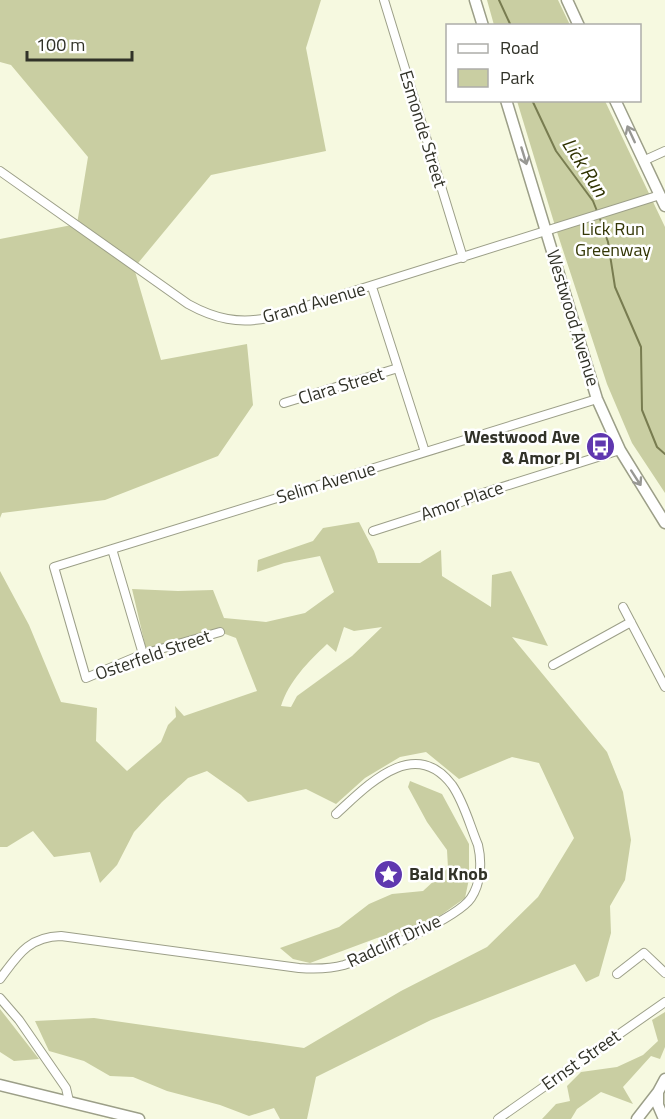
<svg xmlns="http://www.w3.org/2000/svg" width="665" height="1119" viewBox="0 0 665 1119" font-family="'Titillium Web',sans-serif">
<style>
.green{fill:#c9cea2;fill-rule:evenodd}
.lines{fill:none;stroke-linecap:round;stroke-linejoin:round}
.stream{stroke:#787c50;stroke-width:2}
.minor-casing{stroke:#9c9f88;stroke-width:10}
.major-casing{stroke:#9c9f88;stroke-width:13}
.minor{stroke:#fff;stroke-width:8}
.major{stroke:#fff;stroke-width:10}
.oneway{stroke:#989894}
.labels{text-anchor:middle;stroke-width:5;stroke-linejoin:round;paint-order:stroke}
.street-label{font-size:18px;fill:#313228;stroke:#fff}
.park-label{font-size:18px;fill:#343706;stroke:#fff}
.poi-label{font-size:18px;font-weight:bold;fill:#313228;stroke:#fff;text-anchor:end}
.water-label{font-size:20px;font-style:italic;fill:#2f3201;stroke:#fff}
</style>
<rect width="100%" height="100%" fill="#f6f9e0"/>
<path class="green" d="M0 0H321L306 48 326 151 211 175 134 268 161 360 247 344 253 405 218 456 105 500 2 513 0 518V239L77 224 88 157 11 65 0 62Z
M487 0H558L570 25H494Z
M517 101H605L665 227V493L632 443 607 384 556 229Z
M359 522 374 551 378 563H420L441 550 442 576 491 607 492 575 511 571 548 646 512 637 607 752 623 792 631 840 625 880 610 906 611 933 599 976 586 982 575 964 431 1020 316 1077 307 1119H280L274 1108 249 1116 220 1105 167 1091 133 1077 110 1076 84 1061 49 1051 35 1021 94 1018 304 1048 401 991 487 947 538 897 574 838 539 763 512 757 459 779 426 752 400 757 365 778 336 804 306 789 248 802 241 795 207 771 188 778 162 802 134 832 117 865 100 883 90 852 54 857 33 831 7 847H0V571L29 625 61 702 97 708 96 741 127 771 161 742 168 725 176 717 175 706 184 716 257 691 236 638 217 631 146 649 132 589 178 591 213 590 224 618 266 622 305 613 334 592 320 556 284 563 257 572 258 560 313 541 323 528ZM344 627 354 631 382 627 352 656 297 696 291 707 281 706C289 681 308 662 327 644L336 652Z
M410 781 442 794 469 844V879L465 898 441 915 408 931 377 938 310 963 293 959 280 948 339 927 369 904 392 894 423 891 448 868 447 850 427 822 408 787Z
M0 1009 39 1059 14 1061 0 1052Z
M665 1012V1047L660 1059 651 1056 623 1087 633 1104 601 1092 577 1109 571 1119H542L556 1104 570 1101 567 1086 581 1072 617 1067 643 1055 658 1041 652 1020Z"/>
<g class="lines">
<path class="stream" d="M499 0 511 26
M532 100 556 151 593 201 597 211
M599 216 608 242 615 287 641 347 642 410 657 447 665 454"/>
<defs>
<path id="minor" d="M384 0 463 258
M643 161 665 151
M0 171 188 304C215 319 239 324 268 318L660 195
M372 287 425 452
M284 403 398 368
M373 531 454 505 480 494 620 450
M112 549 143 654
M623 607 665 687
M220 632 143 654 86 678 54 567 597 399
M553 665 631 622
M617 974 644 953 665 973
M0 979C18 955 28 937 61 936L299 968C314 969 330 969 344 965 369 957 458 918 471 898 481 883 482 862 478 845 470 826 464 802 452 785 414 735 367 786 336 814
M0 998 19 1020 66 1088 69 1101
M498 1119 665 1002"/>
<path id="major" d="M475 0 483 26
M567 0 579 26
M506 100 597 399 620 450 665 523
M615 100 665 206
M0 1085 139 1119
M658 1092V1105L664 1119
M637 1119 658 1092 665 1079"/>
</defs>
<use href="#minor" class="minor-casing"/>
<use href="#major" class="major-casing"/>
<use href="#minor" class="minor"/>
<use href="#major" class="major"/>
</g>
<defs><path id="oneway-shaft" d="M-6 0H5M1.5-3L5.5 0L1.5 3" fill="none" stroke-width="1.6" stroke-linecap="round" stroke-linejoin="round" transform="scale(1.5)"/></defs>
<g class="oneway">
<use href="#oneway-shaft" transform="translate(631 134) rotate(-115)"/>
<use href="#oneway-shaft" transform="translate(524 156) rotate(73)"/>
<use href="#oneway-shaft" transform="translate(636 478) rotate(57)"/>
</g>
<defs>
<symbol id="bus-disc" viewBox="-11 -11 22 22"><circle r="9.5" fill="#5f37af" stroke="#fff"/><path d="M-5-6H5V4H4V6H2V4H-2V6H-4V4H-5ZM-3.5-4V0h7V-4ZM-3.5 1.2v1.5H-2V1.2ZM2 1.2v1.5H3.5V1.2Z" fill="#fff"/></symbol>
<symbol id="sight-disc" viewBox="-11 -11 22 22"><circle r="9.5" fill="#5f37af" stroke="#fff"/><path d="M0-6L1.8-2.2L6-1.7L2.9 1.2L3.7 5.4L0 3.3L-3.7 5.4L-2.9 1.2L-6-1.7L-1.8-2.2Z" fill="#fff"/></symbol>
</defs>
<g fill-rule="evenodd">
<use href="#bus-disc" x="584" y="430" width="33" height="33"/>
<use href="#sight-disc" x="372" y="858" width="33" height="33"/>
</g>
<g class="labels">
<g class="street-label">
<text transform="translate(423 129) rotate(73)" y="6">Esmonde Street</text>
<text transform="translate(314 303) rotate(-16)" y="6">Grand Avenue</text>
<text transform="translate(573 318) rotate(73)" y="6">Westwood Avenue</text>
<text transform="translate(341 386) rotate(-17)" y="6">Clara Street</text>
<text transform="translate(326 483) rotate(-17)" y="6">Selim Avenue</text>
<text transform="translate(462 501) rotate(-19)" y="6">Amor Place</text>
<text transform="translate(153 655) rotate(-19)" y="6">Osterfeld Street</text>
<text transform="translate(394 941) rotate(-25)" y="6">Radcliff Drive</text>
<text transform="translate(581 1060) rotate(-35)" y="6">Ernst Street</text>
</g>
<g class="park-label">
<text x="613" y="235">Lick Run<tspan x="613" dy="21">Greenway</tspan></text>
</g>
<g class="poi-label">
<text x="580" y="443">Westwood Ave<tspan x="580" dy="21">&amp; Amor Pl</tspan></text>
<text x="409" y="880" text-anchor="start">Bald Knob</text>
</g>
<g class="water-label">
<text transform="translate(585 167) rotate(57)" y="7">Lick Run</text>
</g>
</g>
<rect x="446" y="24" width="195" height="78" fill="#ffffff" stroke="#adada9" stroke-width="1.5"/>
<rect x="458" y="44" width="30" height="9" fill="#ffffff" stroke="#adada9" stroke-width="1.5"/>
<text x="500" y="54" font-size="18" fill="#313228">Road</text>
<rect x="458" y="69" width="30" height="18" fill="#c9cea2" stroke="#adada9" stroke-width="1.5"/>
<text x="500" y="84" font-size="18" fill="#313228">Park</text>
<path d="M27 51v9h105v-9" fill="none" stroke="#313228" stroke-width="3"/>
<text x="36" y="51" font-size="18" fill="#313228" stroke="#ffffff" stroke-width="4.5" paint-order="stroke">100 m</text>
</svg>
